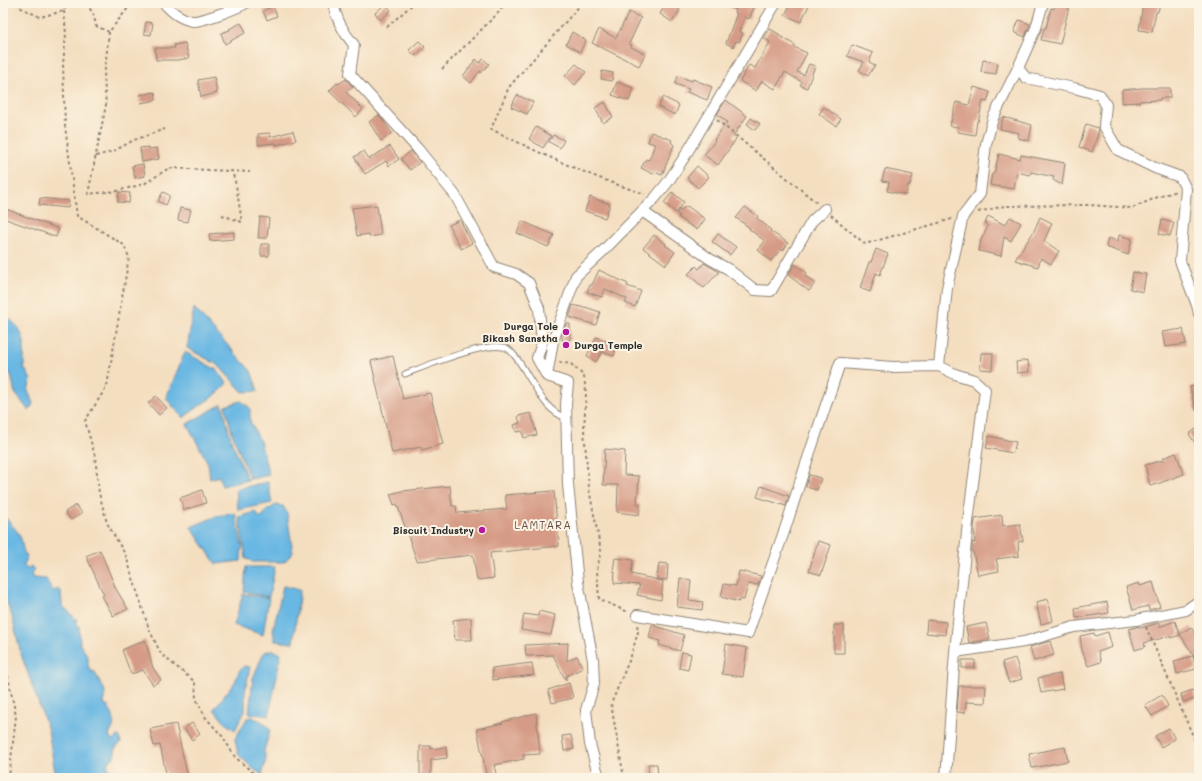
<svg xmlns="http://www.w3.org/2000/svg" width="1202" height="781" viewBox="0 0 1202 781" font-family="Mali,sans-serif">
<style>
.water{fill:#69b7e3;stroke:#4a7187}
.building{fill:#d69b86}
.lines{fill:none;stroke-linecap:round;stroke-linejoin:round}
.lane-casing{stroke:#908476;stroke-width:7}
.street-casing{stroke:#908476;stroke-width:12}
.path{stroke:#908476;stroke-width:2;stroke-dasharray:3 3;stroke-linecap:butt}
.lane{stroke:#fff;stroke-width:5}
.street{stroke:#fff;stroke-width:10}
.poi-dot{fill:#b5179e;stroke:#fcf5e5;stroke-width:1.5}
.labels{text-anchor:middle;stroke-width:4;stroke-linejoin:round;paint-order:stroke}
.poi-label{font-size:10px;font-weight:bold;fill:#2b2b2b;stroke:#fcf5e5;text-anchor:end}
.neighbourhood-label{font-size:11px;letter-spacing:1px;fill:#67524b;stroke:#fcf5e5}
</style>
<rect width="100%" height="100%" fill="#fcf5e5"/>
<filter id="ink" filterUnits="userSpaceOnUse"><feTurbulence type="fractalNoise" baseFrequency=".025" numOctaves="2"/><feDisplacementMap in="SourceGraphic" scale="8" xChannelSelector="R" yChannelSelector="G"/><feConvolveMatrix kernelMatrix="1 2 1 2 8 2 1 2 1" color-interpolation-filters="sRGB"/></filter>
<filter id="wash" filterUnits="userSpaceOnUse"><feTurbulence type="fractalNoise" baseFrequency=".012" numOctaves="4" result="noise"/><feDisplacementMap in="SourceGraphic" scale="16" xChannelSelector="R" yChannelSelector="G"/><feGaussianBlur stdDeviation="0.9" result="paint"/><feColorMatrix in="noise" values="0 0 0 0 0 0 0 0 0 0 0 0 0 0 0 0 0 1.4 0 .05"/><feComposite in="paint" operator="in"/></filter>
<g filter="url(#wash)">
<rect width="100%" height="100%" fill="#f4dec0"/>
<path class="water" d="M194 308 251 371 258 391 243 392 218 365 187 348Z
M3 312 19 328 24 341V367L31 380 28 390 33 404 29 411 15 393 11 375 3 366Z
M185 352 217 370 227 383 219 392 183 418 166 398Z
M241 401 250 408V421L260 441 269 475 250 479 233 436 225 406Z
M222 404 232 443 248 480 222 486 219 476 210 479 208 463 187 424Z
M268 482 272 503 238 510 236 489Z
M276 505 283 506 287 513 293 553 284 562H252L250 560 246 559 239 517 256 512 259 517H263L266 511Z
M235 513 242 545 241 561 216 564 191 527 217 516Z
M3 515C9 522 18 530 21 539 23 546 22 551 27 557L24 566 27 569 31 566 34 570 31 574 33 578 46 579 53 591 59 589 61 591 62 605 76 619 77 624 79 627 80 645 88 656V666L92 672 94 671 105 691 104 705 108 706C114 717 117 724 109 734L111 739 114 740 118 736 120 737 121 743 116 747 114 757 107 764 111 774 108 778H56L48 730 21 654 12 616 3 593Z
M246 567H275L269 597 244 592Z
M283 586 300 590 293 643 275 641 273 630Z
M243 594 269 598 263 635 234 625Z
M273 650 281 654 269 716 249 713 253 678 264 652Z
M244 666 250 667 245 692V711L235 730 225 723 214 709 235 682 239 671Z
M252 717C259 720 267 723 270 730L264 751 266 759 262 775 252 768 238 754 235 739 247 718Z"/>
<g id="blocks">
<path class="building" d="M666 3 680 10 672 22 660 14Z
M720 3H756L749 19 745 17 739 31 743 33 739 42 736 41 733 47 726 43 737 13H735L736 10Z
M791 3H810L801 22 785 15Z
M1055 3H1070L1060 44 1041 40 1044 28H1046L1051 8 1054 9Z
M1143 3H1160L1158 12H1156L1152 32 1139 30Z
M385 4 391 10 381 20 375 13Z
M273 6 277 16 267 20 263 11Z
M629 12 641 18 629 44 632 45 631 47 645 54 639 66 592 43 599 29 616 38Z
M1019 20 1030 24 1025 37 1014 32Z
M146 22 153 23 151 35 144 34Z
M241 23 245 30V33L225 44 221 33 230 30 229 29Z
M770 29 779 34 778 35 795 45 794 47 807 53 797 72 804 75 809 64 815 66 807 88 800 85 802 82 785 72 775 89 762 81 756 91 740 81 749 65 755 68 770 42 764 38Z
M572 32 586 40 580 52 566 44Z
M419 41 425 47 415 56 409 50Z
M185 43 189 58 178 60H156L155 48H175L174 45Z
M852 45 873 53 869 62 875 65 868 76 859 70 864 62 847 56Z
M476 59 480 63 483 59 489 64 481 73 480 71 471 83 463 76Z
M983 60 998 63 996 74 981 72Z
M576 64 586 72 575 85 565 76Z
M602 71 613 73 612 81 601 79Z
M678 76 692 81 693 79 712 87 707 100 687 92 689 89 675 84Z
M214 77 217 93 201 97 198 80Z
M346 79 353 87 346 92 363 109 356 117 329 91 337 83 338 84Z
M617 82 634 88 629 101 612 95Z
M974 87 990 92 987 102 983 101 978 122 977 121 975 135 958 132 959 127 950 126 956 102 969 105Z
M1141 88H1170V98H1160V100L1140 101V102L1122 103V90Z
M155 92 156 100 141 103 139 95Z
M517 95 533 102 527 114 511 107Z
M663 97 679 105 675 115 659 107Z
M726 100 747 116 733 136 736 139 718 165 704 155 715 141 714 140 727 122 717 114Z
M605 102 613 117 603 123 595 108Z
M824 107 841 119 836 126 819 114Z
M379 115 392 133 381 141 369 122Z
M1003 117 1032 125 1029 141 1018 138 1019 133 1000 129Z
M751 118 760 124 755 130 747 124Z
M1086 124 1098 128 1099 131 1092 152 1079 147Z
M536 127 551 136 543 148 529 139Z
M293 131 296 140 276 145V143L258 145V134L270 133V137Z
M651 132 672 140 671 142 674 145 662 175 654 172 653 174 641 168 646 159 649 160 655 144 648 142Z
M553 135 564 140 560 148 549 142Z
M390 146 399 159 389 166 386 161 365 174 354 157 364 151 369 159Z
M148 147 149 149 157 148 159 159 142 162 140 148Z
M411 151 420 162 410 170 401 159Z
M999 154 1020 159 1021 155 1065 163 1062 185 1053 180 1054 177 1031 172 1030 175 1017 172 1014 189 990 185 992 174H994Z
M143 164 145 176 135 178 132 166Z
M697 166 709 177 698 188 687 178Z
M885 169 913 175 910 185H908L906 195 887 191 889 182 882 181Z
M119 192 130 193 129 203 118 202Z
M163 192 169 195V198L166 205 158 201Z
M672 192 684 202 676 213 664 203Z
M590 197 610 204 605 218 585 211Z
M40 198 69 201 68 208 39 205Z
M377 205 381 235 369 237V234L357 236 352 208Z
M687 206 705 219 697 230 678 217 680 216 676 213Z
M745 207 758 216 757 218 771 230 770 231 788 243 783 251 781 249 771 261 758 250 765 241 749 229 750 228 736 218Z
M3 208 59 229 56 237 3 218Z
M180 208 191 210 188 222 178 220Z
M988 216 1005 225 1010 217 1021 223 1011 241 1004 237 1001 256 979 251 981 240 988 226 985 224Z
M260 217 269 218 267 238H258Z
M1040 217 1052 223 1044 241 1059 251 1051 264 1041 258 1038 267 1015 260 1034 231Z
M460 220 472 243 461 249 449 225Z
M1162 220 1174 223 1170 236 1159 234Z
M522 221 554 235 548 247 517 233Z
M234 232V239L210 241 209 234Z
M718 234 736 247 730 255 712 242Z
M654 235 666 244 665 245 675 252 666 265 643 248Z
M1119 235 1132 239 1128 255 1106 247 1108 238 1118 241Z
M261 244H269V256H261Z
M876 249 888 254 880 275 876 273 870 292 860 288 869 262H871Z
M704 263 719 272 704 288 688 274 696 266 699 269Z
M795 264 807 273 805 276 815 283 809 291 788 275Z
M599 270 628 284 627 286 641 291 635 307 625 303 627 299 605 289 602 297 587 292 590 285H592Z
M1133 272 1146 274 1143 292 1130 289Z
M573 305 585 308V307L600 312 596 325 569 317Z
M566 323 570 324V340H562V334Z
M1183 329 1186 344 1165 347 1162 332Z
M596 337 617 345 614 356 602 352 596 362 587 356Z
M981 353H993L992 370 980 369Z
M393 356 403 399 430 393 443 444 422 450 421 447 392 453 371 361Z
M1028 360 1029 372 1017 373 1016 362Z
M1199 385V410L1196 411 1190 387Z
M156 396 167 408 159 415 148 403Z
M531 413 537 435 524 438 522 431 516 432 514 425 520 423 518 416Z
M1199 427V449L1189 434Z
M989 436 1016 442 1013 453 986 448Z
M605 449 625 451 624 475 639 476 637 504H640L639 515 617 512 618 485H603Z
M1176 453 1184 474 1160 483 1150 486 1145 465 1164 460 1163 458Z
M809 475 821 478 817 490 806 487Z
M450 486 452 506H456L457 513 507 509 505 495 554 491 559 546 490 553 494 578 477 580 473 555 417 561 397 504 394 505 390 494 402 491Z
M761 486 789 496 786 506 757 497Z
M202 490 206 503 184 510 180 498Z
M76 505 82 513 71 520 65 512Z
M1002 515 1003 526 1020 524 1023 541 1018 542 1019 556 996 559 999 571 978 575 973 552H972V542L975 543 974 529 975 519Z
M818 541 831 545 821 575 809 571Z
M100 550 116 589 128 609 113 616 102 596 104 595 86 556Z
M615 558 633 560 631 574 663 581 661 600 637 595 640 585 614 583 615 571H613Z
M659 563 668 564 667 580 657 579Z
M739 571 761 576 758 585 748 584 744 600 739 599V602L721 597 724 584 736 586Z
M680 578 691 580 689 600 703 602 702 610 677 607Z
M1153 582 1160 607 1149 610 1148 606 1133 610 1126 587 1139 583 1140 586Z
M1048 599 1053 621 1041 624 1036 602Z
M1107 602 1109 613 1076 618 1075 608Z
M539 611 555 615 551 635 521 630 524 614 538 616Z
M471 618 472 640H455L453 620Z
M927 620 946 622 945 635 926 633Z
M1175 621 1180 635 1171 638 1170 636 1144 643 1145 647 1135 650 1129 629 1139 626 1140 628 1159 623V627Z
M986 623 990 639 969 643 966 627Z
M652 625 684 635 680 651 659 645 660 641 649 638Z
M834 625H844V653H834Z
M1191 627 1199 639V664L1180 634Z
M1108 632 1112 647 1098 652 1101 662 1088 666 1082 650 1080 636 1094 633 1095 636Z
M145 640 153 668 161 680 153 685 143 670 131 674 122 650Z
M1050 641 1054 655 1034 661 1030 647Z
M568 643 567 661 577 656 583 668 566 676V681L553 655 526 656 525 645Z
M726 644 747 648 743 677 722 674Z
M682 652 691 654 688 670 679 668Z
M1193 656 1196 669 1177 674 1174 661Z
M1015 658 1022 679 1009 683 1002 662Z
M962 660H975V668H962Z
M532 663 534 675 493 680 492 668Z
M1060 674 1063 689 1041 693 1038 678Z
M569 683 573 698 552 703 548 690Z
M959 686H986L985 703 966 702 965 713 957 712Z
M1193 690 1196 699 1183 702 1181 694Z
M1162 695 1168 706 1152 716 1145 705Z
M536 713 540 754 523 755 524 759 494 765 497 778H487L477 729 503 723 502 722Z
M192 723 200 734 192 740 184 728Z
M176 724 188 778H167L160 745 154 746 150 729Z
M1169 728 1175 739 1161 747 1155 736Z
M571 735 574 749 564 751 562 736Z
M420 746H431V749L446 747 447 758 431 760V775H420Z
M1065 747 1068 761 1032 768 1029 754Z
M648 764H657L658 778H649Z"/>
</g>
</g>
<g filter="url(#ink)">
<use href="#blocks" fill-opacity="0" stroke="#908476" stroke-width="1"/>
<g class="lines">
<defs>
<path id="lane" d="M405 374C424 367 492 338 508 349 518 356 526 374 533 384 542 399 550 412 566 418"/>
<path id="street" d="M164 3C172 12 179 18 192 21 201 22 238 8 246 3
M333 3C336 20 343 32 354 45L350 74 417 148 455 195 494 267 516 274 529 283 539 308 542 343 537 358 547 376
M1043 3 1036 28 1018 68 1026 78 1074 88 1100 95 1106 105 1104 126 1118 150 1155 168 1180 177 1186 189 1180 261 1197 305 1199 314
M642 211 710 259 728 269 755 290 771 291 812 221 825 209
M637 615 748 633 786 526 805 467 840 363 893 367 939 366
M955 652 1024 642 1074 627 1136 620 1186 610 1199 601
M599 778 590 744 586 710 594 684 593 660 578 582 568 485 566 404 568 383 547 376 553 341 576 276 603 251 655 198 668 182 685 156 776 3
M946 778 955 652 968 522 985 390 974 380 955 374 939 366 947 288 963 216 980 194 986 144 993 118 1018 68"/>
</defs>
<use href="#lane" class="lane-casing"/>
<use href="#street" class="street-casing"/>
<path class="path" d="M21 3 19 7 40 17 64 11 66 3
M87 3 94 16 96 26 109 32 132 3
M582 3 509 87 491 129C541 154 591 177 645 194
M64 11 66 34 63 64 65 126 77 216 124 245 129 257 107 386 85 421 95 456 99 493 107 523 126 556 149 629 161 654 195 682 196 699 206 718 223 737 235 757 259 778
M387 27 414 3
M109 32 104 77 106 105 88 194 117 191 144 184 169 168 250 172
M442 69 497 14 506 3
M717 120 817 203
M96 156 114 151 134 140 165 129
M978 212 1005 206 1089 205 1132 208 1158 197 1177 191
M222 215 242 222 236 185 232 171
M831 215 865 244 952 219
M559 362 571 364 584 376 586 393 584 430 589 489 601 551 597 570 599 599 628 612
M1146 627 1199 750
M3 652 16 716 9 778
M624 778 611 704 631 656 638 632 637 624"/>
<use href="#lane" class="lane"/>
<use href="#street" class="street"/>
</g>
</g>
<g class="poi-dot">
<circle cx="566" cy="332" r="4"/>
<circle cx="566" cy="345" r="4"/>
<circle cx="482" cy="530" r="4"/>
</g>
<g class="labels">
<g class="poi-label">
<text x="558" y="330">Durga Tole<tspan x="558" dy="12">Bikash Sanstha</tspan></text>
<text x="574" y="349" text-anchor="start">Durga Temple</text>
<text x="474" y="534">Biscuit Industry</text>
</g>
<g class="neighbourhood-label">
<text x="543" y="529">LAMTARA</text>
</g>
</g>
<rect width="1202" height="781" fill="none" stroke="#fcf5e5" stroke-width="16"/>
</svg>
